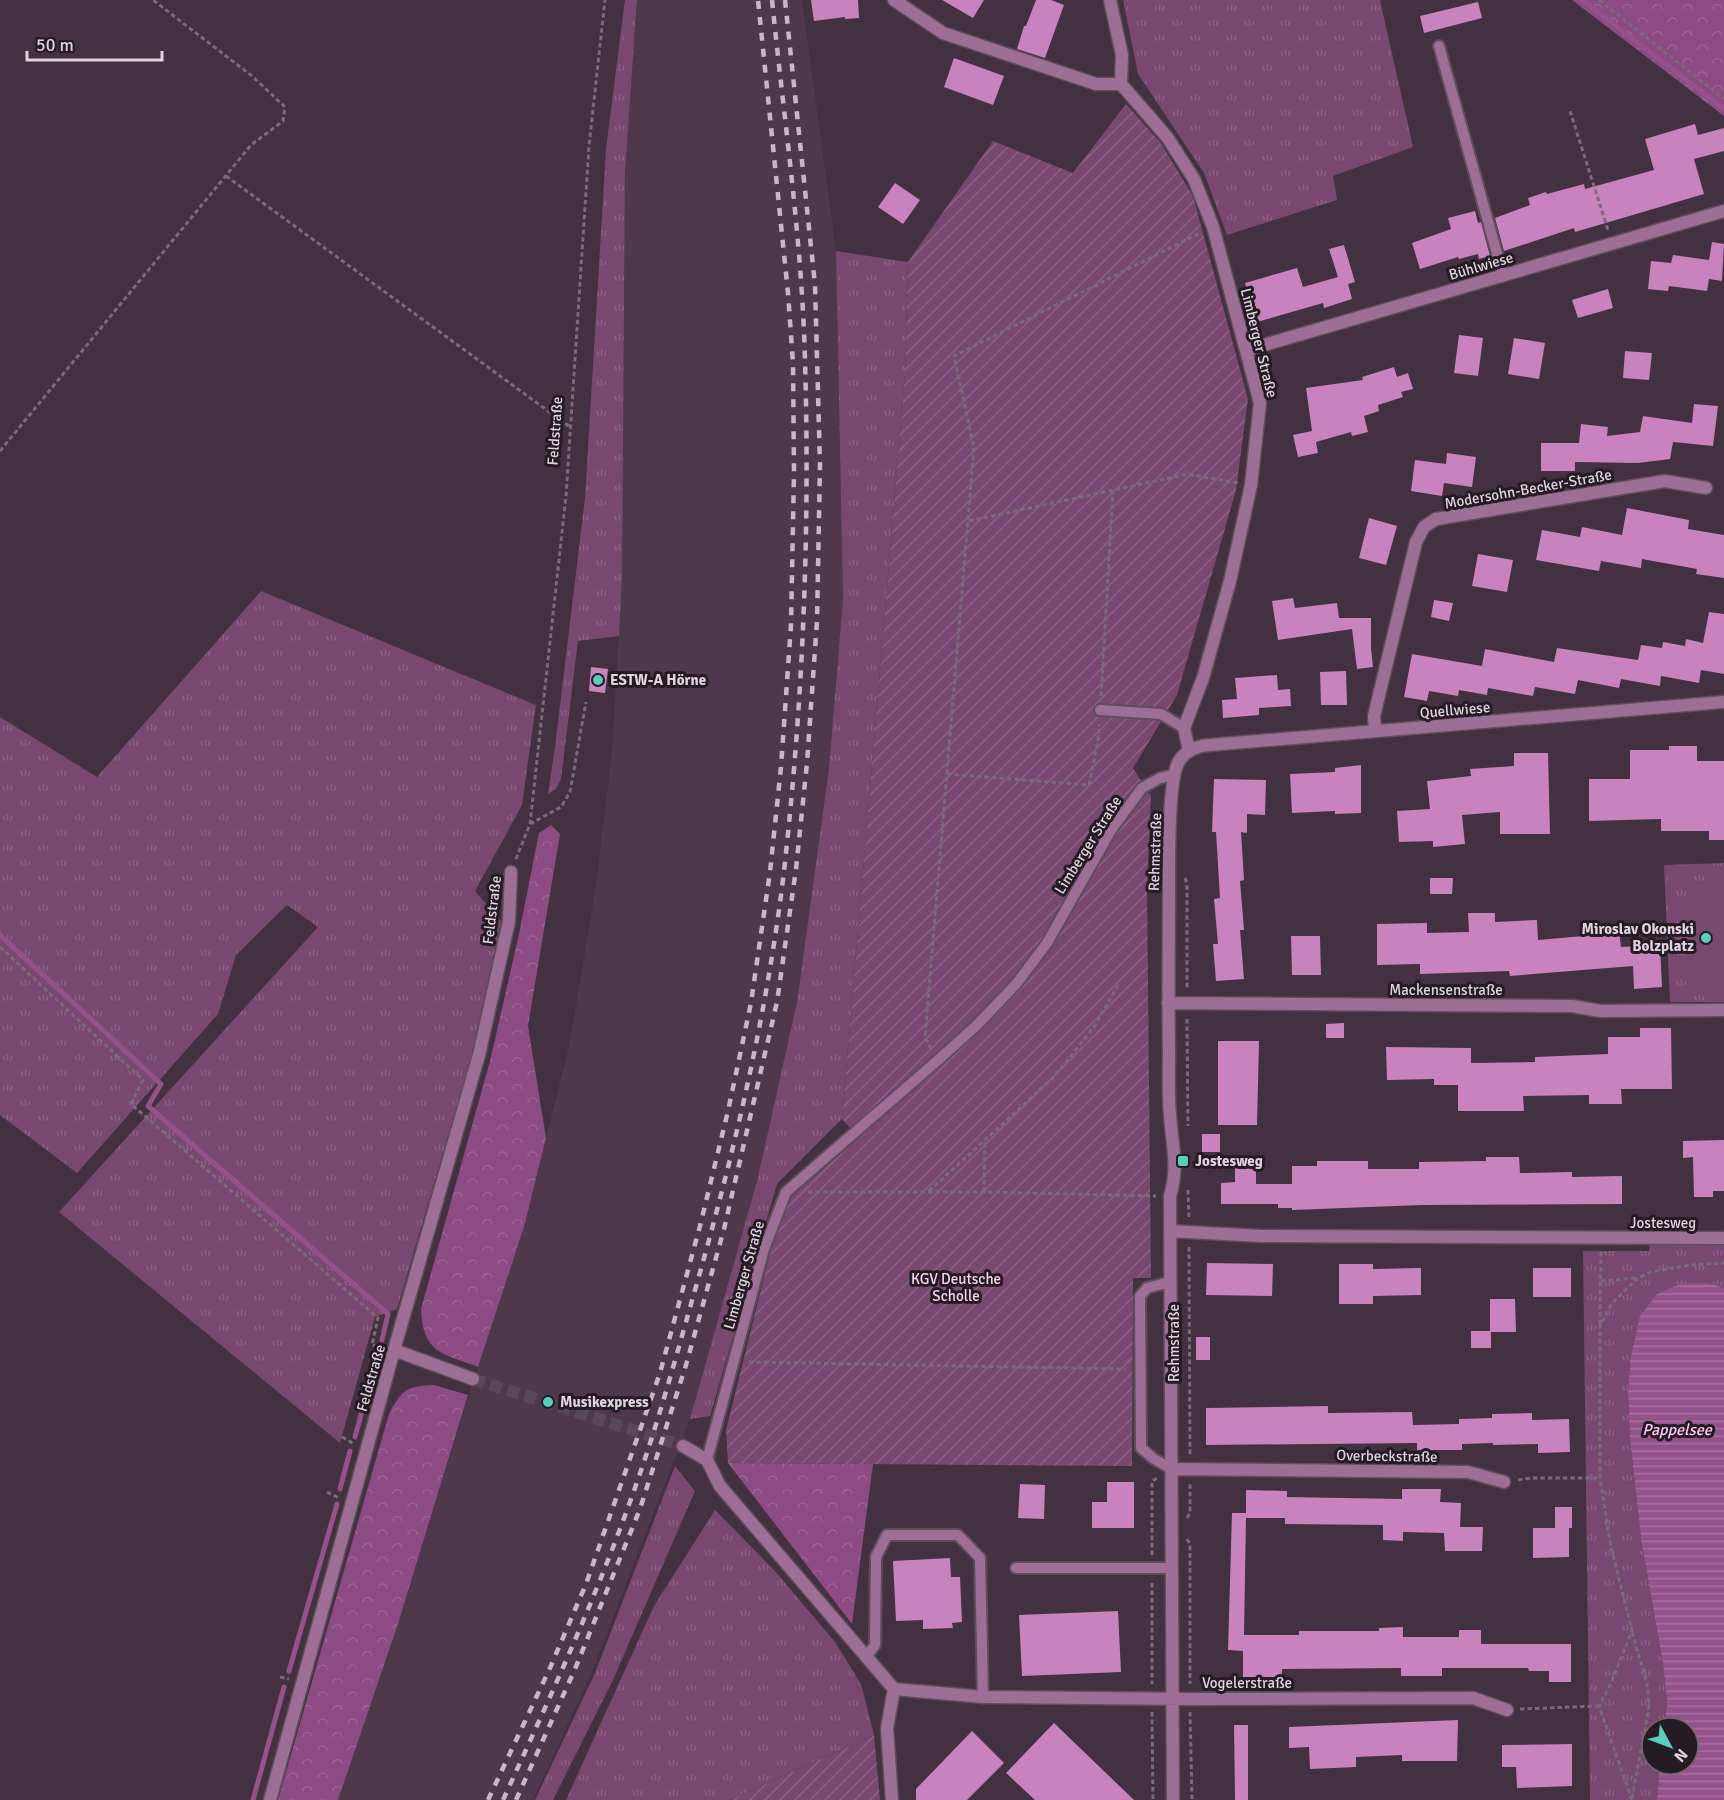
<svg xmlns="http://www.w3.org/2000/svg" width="1724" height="1800" viewBox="0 0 1724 1800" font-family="Signika,sans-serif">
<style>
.built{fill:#50384c}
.grass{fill:url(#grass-tufts)}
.forest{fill:url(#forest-crowns)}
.garden{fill:url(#garden-furrows)}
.pitch{fill:#784871}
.water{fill:url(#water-rules)}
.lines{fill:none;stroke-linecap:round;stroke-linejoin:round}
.stream{stroke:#94528a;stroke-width:5}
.building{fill:#c882bd}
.street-tunnel{stroke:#5a4858;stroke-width:12;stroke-dasharray:12 6;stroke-linecap:butt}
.lane-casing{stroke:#5f4d5c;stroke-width:14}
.street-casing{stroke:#5f4d5c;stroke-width:15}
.path{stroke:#7b6a78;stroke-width:3;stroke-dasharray:4.5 3;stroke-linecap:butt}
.lane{stroke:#9d6f96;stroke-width:10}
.street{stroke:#9d6f96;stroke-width:12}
.rail{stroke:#c6b9c4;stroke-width:4.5;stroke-dasharray:8 8;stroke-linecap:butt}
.poi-dot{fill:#5acebd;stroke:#241b23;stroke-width:2}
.labels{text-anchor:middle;stroke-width:6;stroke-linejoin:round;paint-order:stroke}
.street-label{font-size:15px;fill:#dfd3dd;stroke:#241b23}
.poi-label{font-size:15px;font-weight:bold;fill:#dfd3dd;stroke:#241b23;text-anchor:start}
.park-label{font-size:15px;fill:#f8d3f1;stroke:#241b23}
.water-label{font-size:16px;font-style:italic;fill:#ffc6f5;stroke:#241b23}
</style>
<defs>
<pattern id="grass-tufts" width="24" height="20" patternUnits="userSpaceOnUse" patternTransform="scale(1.5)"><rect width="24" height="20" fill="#784871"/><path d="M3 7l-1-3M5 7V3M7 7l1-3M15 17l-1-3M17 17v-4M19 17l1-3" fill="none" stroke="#8b6285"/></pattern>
<pattern id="forest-crowns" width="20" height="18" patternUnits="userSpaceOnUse" patternTransform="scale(1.5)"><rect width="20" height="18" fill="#8c4b83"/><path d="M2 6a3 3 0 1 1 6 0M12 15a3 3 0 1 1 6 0" fill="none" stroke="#9c6494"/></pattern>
<pattern id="garden-furrows" width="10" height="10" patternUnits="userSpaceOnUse" patternTransform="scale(1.5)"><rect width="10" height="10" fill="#784871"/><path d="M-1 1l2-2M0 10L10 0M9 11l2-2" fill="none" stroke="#8b6285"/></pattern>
<pattern id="water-rules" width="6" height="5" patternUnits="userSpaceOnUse" patternTransform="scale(1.5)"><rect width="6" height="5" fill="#94528a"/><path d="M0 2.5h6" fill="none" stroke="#a7729f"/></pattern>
</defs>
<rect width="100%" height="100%" fill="#433040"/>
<path class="built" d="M637 0H802L836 251 843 599 829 768 797 1002 757 1181 690 1419 592 1672 533 1800H338L398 1624 474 1379 524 1227 569 1047 595 893 612 752 622 579 625 172Z"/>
<path class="grass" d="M625 0H637L625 172 622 578 619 636 578 641 561 779 556 789 548 794 555 747 585 498 606 149Z
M1123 0H1380L1413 147 1333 176 1337 200 1227 235 1204 173 1138 74Z
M836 251 908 262 905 375 842 1119 777 1184 710 1416 690 1419 757 1181 797 1002 829 768 843 599Z
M261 591 536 705 522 805 475 891 501 921 472 1055 397 1309 375 1317 340 1443 59 1212 318 927 287 905 236 955 218 1014 77 1173 0 1115V717L97 777Z
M1724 863V1002H1670L1664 865Z
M1650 1245H1724V1288C1698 1280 1682 1284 1657 1294L1630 1361 1628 1393 1630 1439 1641 1539 1663 1664 1667 1703 1664 1728H1652V1764H1660L1657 1800H1590L1583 1251H1649Z
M675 1466 695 1491 613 1680 553 1800H535L595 1673Z
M715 1510 775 1571 835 1642 861 1684 874 1735 730 1800H566L654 1606Z"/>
<path class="forest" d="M1572 0H1724V116Z
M551 825 560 834 528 1026 546 1138 524 1227 478 1367C441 1353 423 1353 421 1309L490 1061 519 934 539 833Z
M434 1385 468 1395 398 1624 338 1800H278L389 1414C402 1389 407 1386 434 1385Z
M728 1463 873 1464 852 1624Z"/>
<path class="garden" d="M1126 104 1160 142 1193 196 1248 399 1236 490 1177 695 1133 768 1151 796 1147 887 1151 1278H1133L1132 1466 728 1463 726 1430 771 1249 791 1197 859 1138 842 1119 905 375 908 262 993 141 1073 173Z
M874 1735 880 1800H730Z"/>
<path class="pitch" d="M1688 884H1724V991H1688Z"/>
<path class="water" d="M1708 1283 1724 1288V1800H1657L1660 1764H1688V1728H1664L1667 1703 1663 1664 1641 1539 1630 1439 1628 1393 1630 1361 1640 1316 1657 1294 1681 1284Z"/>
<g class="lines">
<path class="stream" d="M1582 0 1724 109
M0 935 161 1084 148 1106 388 1314 382 1340
M355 1437 376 1359
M340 1489 350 1451
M289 1671 337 1504
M253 1800 284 1687"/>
</g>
<path class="building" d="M811 0H858L859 18 845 19V17L814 21Z
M942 0H984L973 18Z
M1036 0H1051L1064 5 1045 58 1017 49 1024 26H1026Z
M1478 2 1482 18 1424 33 1420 16Z
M954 58 1004 76 993 105 944 87Z
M1695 124 1698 135 1724 128V151L1694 159 1704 194 1575 232 1574 228 1504 251 1495 218 1530 205 1528 198 1546 192 1547 194 1584 184 1585 189 1654 170 1645 139Z
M895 183 920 200 903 224 878 207Z
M1475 211 1478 223 1481 222 1490 256 1479 259 1478 254 1459 259 1458 257 1420 269 1412 243 1451 229 1448 218Z
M1712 242 1724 244 1722 281 1709 279 1707 291 1669 286 1668 291 1648 289 1651 261 1671 263 1673 255 1709 260Z
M1344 245 1355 282 1348 284 1352 299 1324 308 1323 303 1257 322 1245 283 1297 268 1303 287 1338 277 1329 249Z
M1608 289 1613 308 1578 318 1572 300Z
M1459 335 1483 338 1478 376 1454 373Z
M1514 338 1545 343 1539 379 1508 374Z
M1625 351 1652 353 1649 380 1623 378Z
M1394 367 1397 377 1408 373 1413 389 1401 392 1403 397 1378 405 1379 411 1364 416 1368 432 1352 436 1351 432 1316 442 1318 453 1298 457 1293 435 1312 431 1306 388 1363 380 1362 377Z
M1694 404 1718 406 1713 446 1673 442 1670 459 1638 463 1575 462V471H1541V443H1579L1581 424 1608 427 1607 436 1640 432 1643 416 1692 423Z
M1447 453 1476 457 1472 487 1444 483 1442 496 1411 491 1415 460 1446 464Z
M1627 508 1689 520 1688 529 1724 535V578L1696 574 1697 569 1642 559 1641 568 1601 561 1599 571 1536 560 1542 530 1580 537 1582 527 1622 535Z
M1369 518 1397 526 1386 565 1359 558Z
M1478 554 1513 560 1507 592 1472 586Z
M1293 598 1295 608 1337 603 1339 618H1371V648L1373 667 1357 669 1352 629 1278 640 1272 601Z
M1434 600 1453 603 1449 621 1431 617Z
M1709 612 1724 614V674L1701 670 1699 683 1661 676 1660 686 1621 679 1619 688 1578 680 1575 694 1535 687 1533 696 1488 688 1487 695 1459 690 1458 696 1429 691 1427 701 1404 697 1412 654 1482 666 1485 649 1554 662 1557 648 1638 660 1641 645 1662 648 1663 642 1685 646 1686 639 1703 643Z
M591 667 608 669 605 693 589 691Z
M1346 671 1347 705H1321L1320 672Z
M1277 675 1278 690 1290 689 1291 706 1259 708V715L1223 718 1222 700 1237 699 1235 678Z
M1669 746H1697V761H1724V840H1709V831H1661V819L1589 821V779H1630V750H1669Z
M1514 753H1548L1550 834H1500V812L1462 815 1465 844 1433 847V841L1399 842 1397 811 1430 809 1427 781 1471 776 1470 769 1514 766Z
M1361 765V813L1335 814V811L1292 813 1290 774 1335 772V768Z
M1214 779 1266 780 1265 815 1247 814V833L1241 832 1244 880 1240 881 1244 930H1240L1244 979 1216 981 1213 944H1218L1214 899 1220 898 1216 832H1212Z
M1430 878H1453L1452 894H1430Z
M1468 913H1495V922L1537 920 1538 940 1595 935 1594 926 1618 923 1621 947 1660 945 1662 987 1634 989 1633 966 1510 976 1509 971 1420 974V964L1377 965V924L1427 923V933L1469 932Z
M1291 936H1320L1321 975H1292Z
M1344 1023V1038H1326V1024Z
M1640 1028H1671L1672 1089H1621L1622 1104H1589V1095L1523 1096 1524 1111H1458V1085H1434V1079L1387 1080 1386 1047 1471 1048V1063L1535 1062V1057L1608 1054V1037H1640Z
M1218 1041H1259L1257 1125H1218Z
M1202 1134H1220V1152H1202Z
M1724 1140V1191H1713V1197H1694L1693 1157 1683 1158V1141Z
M1486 1157H1519L1520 1173 1572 1172V1177L1622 1176V1204L1421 1205 1292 1210V1208H1278V1204H1221V1183L1235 1182V1168L1256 1169V1184H1292V1166H1317V1161H1368V1169H1419V1162L1486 1161Z
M1207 1263 1273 1264 1272 1296 1206 1295Z
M1339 1264H1373V1269L1421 1268V1295L1373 1296V1304H1339Z
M1533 1268H1571V1297H1533Z
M1490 1299H1515L1516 1332H1491V1348H1471V1331H1490Z
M1196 1337H1210V1360H1196Z
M1328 1406V1413L1412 1412 1413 1425 1459 1424V1419L1492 1418V1414L1532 1413V1420L1569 1419 1570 1452 1538 1453V1444L1493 1445V1443L1462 1444V1450H1417V1443L1206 1445V1408Z
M1107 1482H1134V1528H1092V1502H1107Z
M1020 1484 1045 1485 1044 1519 1018 1518Z
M1402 1489H1441L1440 1502 1461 1503 1460 1527H1483L1482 1551H1445L1444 1533 1403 1532V1541L1383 1540V1525L1285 1524V1518H1246L1244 1635H1299V1631H1379V1628L1403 1627V1637H1459V1630H1481V1644H1571V1682H1549V1671H1529L1528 1668H1442V1676H1401V1668L1282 1669V1677H1243V1651L1228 1650 1232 1513H1246V1490L1287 1491V1497L1402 1499Z
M1555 1507H1572V1528H1569V1557L1533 1558V1528H1555Z
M950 1558 951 1577H960L962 1622 952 1623 953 1628 923 1629V1620L896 1621 893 1561Z
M1118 1611 1121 1672 1022 1676 1019 1615Z
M1458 1720 1457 1761H1402V1755L1356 1757V1767L1310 1769 1309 1747 1289 1748V1727Z
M1054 1723 1134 1800H1035L1006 1773Z
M1234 1725H1248V1800H1235Z
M972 1731 1004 1763 967 1800H916V1789Z
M1572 1744V1786L1517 1788 1516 1767H1502V1745Z"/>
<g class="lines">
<path class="street-tunnel" d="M473 1379 683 1446"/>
<defs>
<path id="lane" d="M1439 46 1503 275
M1100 710 1161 714 1184 728
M1170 1282 1147 1288 1140 1296 1141 1448 1154 1459 1172 1469
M707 1460 764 1249 786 1192 937 1061 977 1025 1017 983 1047 943 1111 830 1142 788 1160 778 1174 775
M1016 1568H1172
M866 1657 875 1645 876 1557 887 1535H958L980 1558 983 1697"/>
<path id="street" d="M894 0 943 33 1096 84H1121
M1110 0 1122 55 1121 84 1167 137 1194 179 1213 227 1260 403 1251 485 1230 581 1203 678 1184 728 1189 750
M1247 350 1724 211
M1375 731 1374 716 1416 542 1424 527 1436 519 1665 481 1706 488
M1168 1003 1572 1006 1600 1011 1724 1010
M1170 1231 1261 1236 1724 1238
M394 1350 473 1379
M683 1446 707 1460 720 1486 894 1689 887 1728 892 1800
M1172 1469 1468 1472 1504 1482
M894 1689 983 1697 1190 1699 1473 1698 1507 1710
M270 1800 394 1350 479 1055 509 921 511 872
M1173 1800 1170 1196C1179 1167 1172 1145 1170 1115 1168 1094 1169 1073 1169 1052 1168 995 1169 939 1169 883 1169 859 1168 779 1179 761 1186 750 1197 746 1209 745L1724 702"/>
</defs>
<use href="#lane" class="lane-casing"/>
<use href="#street" class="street-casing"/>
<path class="path" d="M1599 0 1724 99
M1570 111 1608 230
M226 176 570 427
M0 451 251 145 283 121 285 107 252 76 153 0
M969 521 1188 474 1238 483
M1101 696 1113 491
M947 774 1089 785 1098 741 1099 724
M530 824 561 807 570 792 586 702
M516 859 530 824 566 496 589 146 605 0
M1185 878 1187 884V988
M0 947 143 1080 131 1104 378 1318 372 1345 381 1347
M1187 1019 1188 1126
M931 1049 925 1037 974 447 954 356 1200 233
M1188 1190 1189 1219
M929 1191 1054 1077 1094 1027 1118 985
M808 1192H984L1156 1196
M984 1192 985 1141
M1189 1247 1190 1456
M1601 1281 1636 1278
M1600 1324 1601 1252
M749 1362 1126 1369
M342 1437 354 1444
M1518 1480 1532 1478H1600
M327 1492 339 1498
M1187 1518 1190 1513V1484
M1187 1539 1190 1544V1684
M1152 1555V1481L1157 1478
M1152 1583V1684
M280 1677 289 1679
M1520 1709 1599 1706
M1152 1712 1153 1800
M1190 1712 1192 1800
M1632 1798 1649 1707 1647 1683 1632 1632
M1632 1800 1599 1706 1612 1681 1632 1630 1611 1547 1600 1478V1326L1612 1303 1638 1278 1651 1272 1691 1265 1724 1263"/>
<use href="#lane" class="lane"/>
<use href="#street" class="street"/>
<path class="rail" d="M488 1800 550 1668 586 1584 660 1373 700 1226 728 1111 751 1003 770 872 781 767 791 625 794 472 793 363 788 293 758 0
M503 1800C547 1704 591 1609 627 1510 653 1440 673 1368 693 1297 733 1158 767 1015 784 871 803 702 810 530 805 361 802 240 784 120 772 0
M516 1800 575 1669 640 1509 686 1365 724 1229 777 1002 796 869 807 763 817 621 820 465 815 285 785 0"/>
</g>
<g class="poi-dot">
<circle cx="598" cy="680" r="6"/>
<circle cx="1706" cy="938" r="6"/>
<rect x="1177" y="1155" width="12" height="12" rx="3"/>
<circle cx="548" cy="1402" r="6"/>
</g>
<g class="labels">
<g class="street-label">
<text transform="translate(1481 266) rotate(-16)" y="5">Bühlwiese</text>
<text transform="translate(1259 343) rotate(76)" y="5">Limberger Straße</text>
<text transform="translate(555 431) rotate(-86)" y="5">Feldstraße</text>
<text transform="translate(1528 489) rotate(-10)" y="5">Modersohn-Becker-Straße</text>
<text transform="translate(1455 710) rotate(-5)" y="5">Quellwiese</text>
<text transform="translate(1088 845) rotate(-58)" y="5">Limberger Straße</text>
<text transform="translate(1155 852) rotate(-88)" y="5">Rehmstraße</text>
<text transform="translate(492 910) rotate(-83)" y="5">Feldstraße</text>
<text x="1446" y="995">Mackensenstraße</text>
<text x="1663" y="1228">Jostesweg</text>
<text transform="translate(744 1275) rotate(-74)" y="5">Limberger Straße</text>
<text transform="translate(1174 1343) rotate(-90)" y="5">Rehmstraße</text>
<text transform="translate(371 1378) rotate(-74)" y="5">Feldstraße</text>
<text transform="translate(1387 1456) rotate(1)" y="5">Overbeckstraße</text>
<text x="1247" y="1688">Vogelerstraße</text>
</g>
<g class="poi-label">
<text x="610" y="685">ESTW-A Hörne</text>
<text x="1694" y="934" text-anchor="end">Miroslav Okonski<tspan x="1694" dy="17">Bolzplatz</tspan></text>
<text x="1195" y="1166">Jostesweg</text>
<text x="560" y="1407">Musikexpress</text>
</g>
<g class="park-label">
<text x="956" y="1284">KGV Deutsche<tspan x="956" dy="17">Scholle</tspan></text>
</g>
<g class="water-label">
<text x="1677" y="1435">Pappelsee</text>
</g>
</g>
<g transform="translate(1670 1746) rotate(131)"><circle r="28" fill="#241b23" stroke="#6f656d" stroke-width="1.5"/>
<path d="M0-4.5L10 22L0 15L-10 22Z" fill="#5acebd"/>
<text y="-9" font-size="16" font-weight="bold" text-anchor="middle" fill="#dfd3dd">N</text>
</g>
<path d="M27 51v9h135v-9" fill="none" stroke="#dfd3dd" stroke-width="3"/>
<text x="36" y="51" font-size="18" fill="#dfd3dd" stroke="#241b23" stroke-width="4.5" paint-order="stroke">50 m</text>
</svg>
